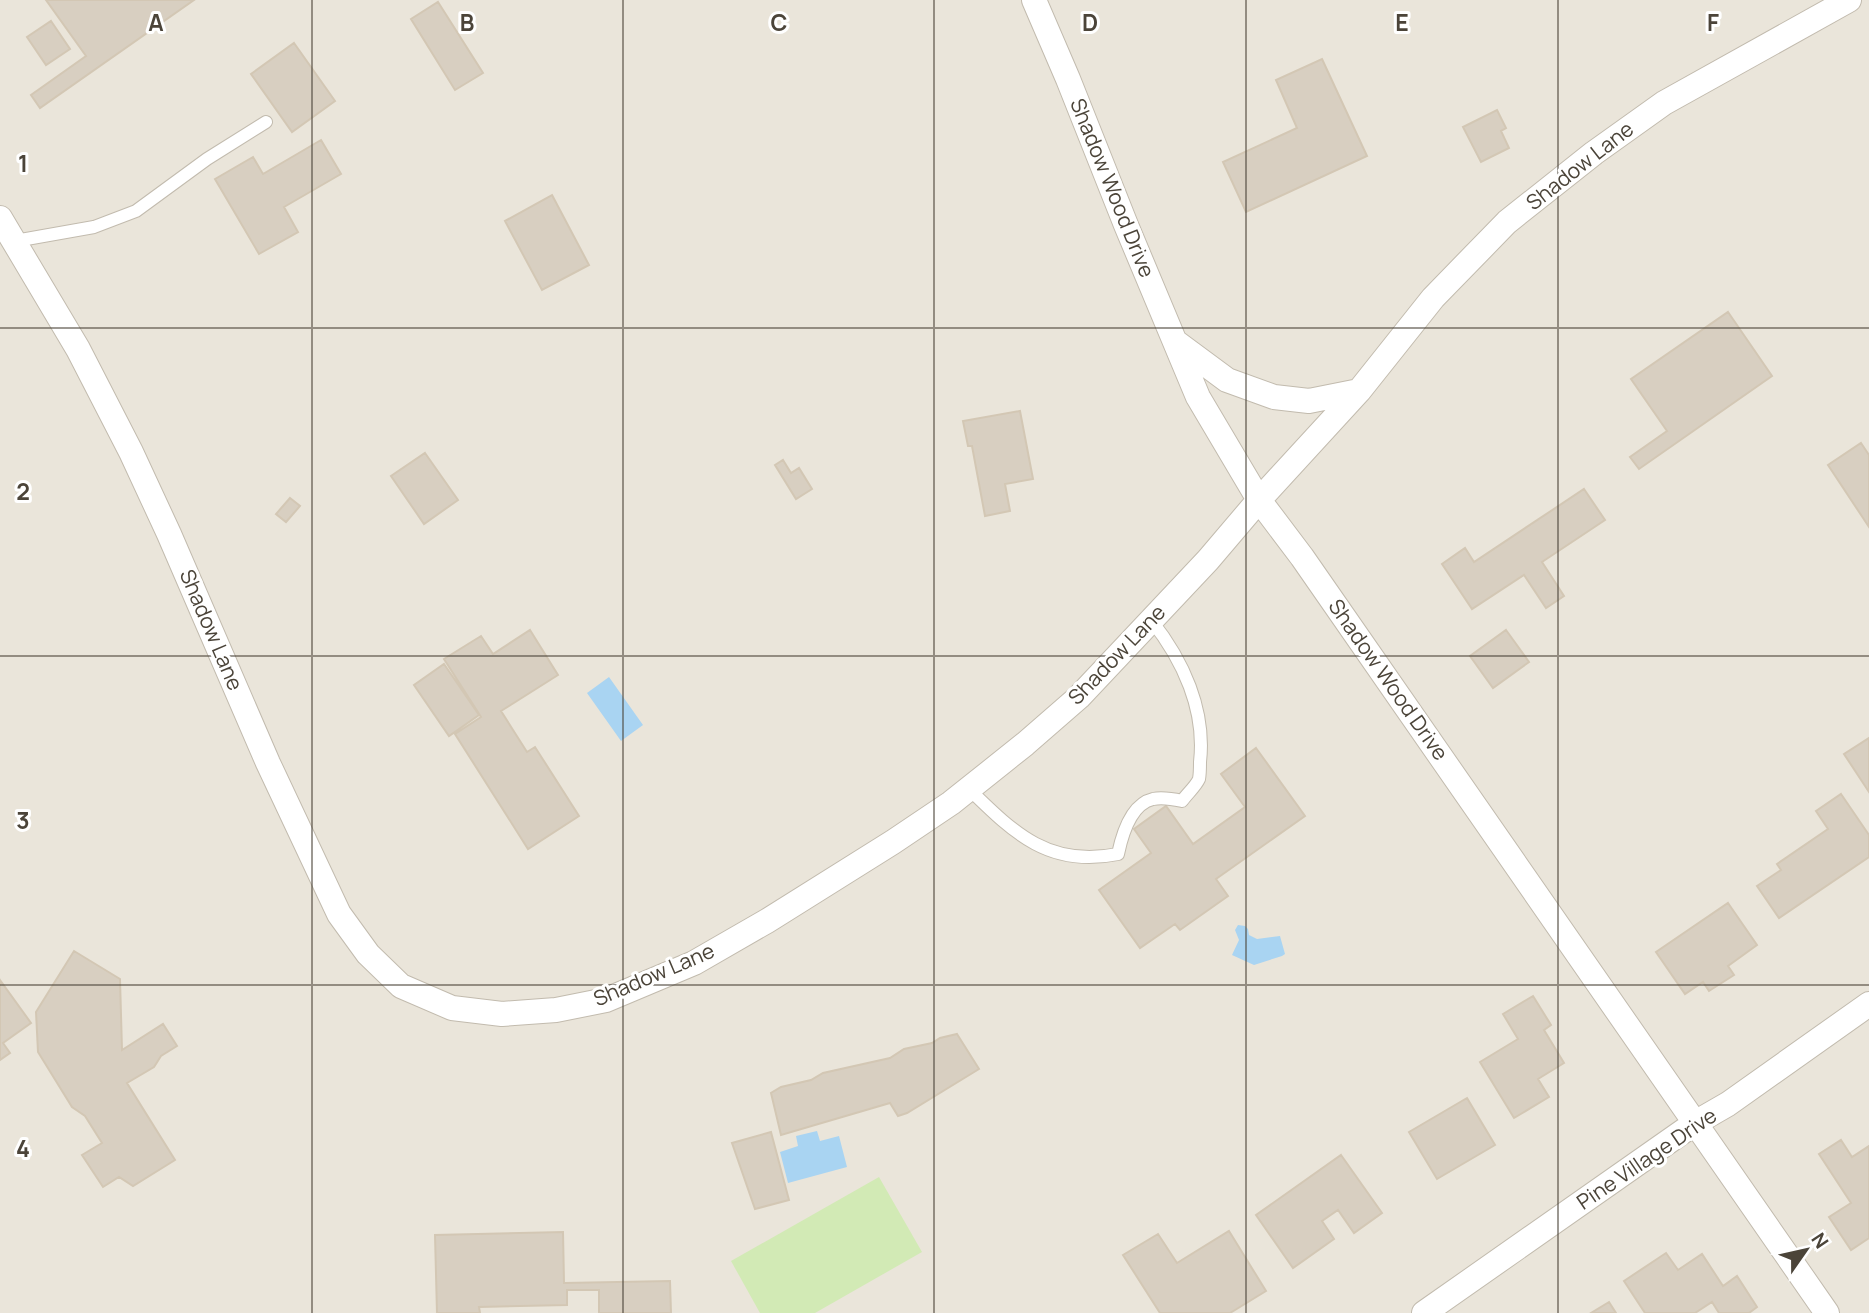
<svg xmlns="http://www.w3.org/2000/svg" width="1869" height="1313" viewBox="0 0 1869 1313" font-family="Manrope,sans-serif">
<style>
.residential{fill:#eae5da}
.green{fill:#d2eab5}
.water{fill:#a9d4f2}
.building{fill:#d8cfc1;stroke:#d3c7b4;stroke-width:2}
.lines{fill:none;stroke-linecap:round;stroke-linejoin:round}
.service-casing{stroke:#c2bbae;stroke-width:14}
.minor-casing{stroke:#c2bbae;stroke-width:26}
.service{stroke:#fff;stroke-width:12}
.minor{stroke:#fff;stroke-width:24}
.grid{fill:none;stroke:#4b4439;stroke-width:2;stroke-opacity:0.55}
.labels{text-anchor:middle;stroke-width:6;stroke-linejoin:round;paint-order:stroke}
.street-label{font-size:21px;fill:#4b4439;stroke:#fff}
.grid-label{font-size:23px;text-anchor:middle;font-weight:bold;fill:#4b4439;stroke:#fff;stroke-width:6;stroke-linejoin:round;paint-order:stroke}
</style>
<rect width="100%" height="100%" fill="#f6f3ec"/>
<path class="residential" d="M0 0H1869V1313H0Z"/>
<path class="green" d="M879 1177 922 1252 815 1313H760L731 1261Z"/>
<path class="water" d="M609 677 643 725 621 741 587 693Z
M1238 925 1245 926 1248 929 1249 935 1257 939 1280 936 1285 954 1282 956 1254 965 1232 955 1239 940 1235 930Z
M817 1131 820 1141 839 1136 847 1167 788 1183 780 1152 798 1146 796 1136Z"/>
<path class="building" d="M46 0H194L40 108 31 95 86 56Z
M438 2 483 73 455 90 411 19Z
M51 21 70 49 46 65 27 37Z
M294 43 335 101 292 132 251 74Z
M1322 59 1367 156 1246 212 1223 162 1297 128 1276 80Z
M1497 110 1506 128 1501 131 1509 148 1481 162 1463 127Z
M321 140 341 174 284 207 298 232 259 254 215 179 253 157 263 174Z
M552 195 589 265 542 290 505 221Z
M1728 312 1772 376 1639 469 1630 457 1667 431 1631 379Z
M1020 411 1033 479 1005 484 1010 511 985 516 972 446H968L963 421Z
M1861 443 1869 455V527L1828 465Z
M425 453 458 500 424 524 391 476Z
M783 460 791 473 799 468 812 489 796 499 775 465Z
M1584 489 1605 520 1542 562 1564 596 1546 608 1524 575 1472 609 1442 564 1465 548 1474 562Z
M290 498 300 506 286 522 276 514Z
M530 630 558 675 501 711 527 752 535 747 579 816 528 849 455 734 481 717 444 659 481 636 493 654Z
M1506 630 1529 662 1493 688 1470 656Z
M444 664 479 715 449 736 414 685Z
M1869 738V792L1844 754Z
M1256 748 1305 816 1216 879 1228 896 1180 930 1175 924 1140 948 1099 890 1151 853 1134 829 1166 806 1193 844 1245 807 1221 774Z
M1841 794 1869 835V857L1779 918 1757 886 1781 870 1777 864 1828 829 1816 811Z
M1728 903 1757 945 1728 966 1734 975 1709 991 1703 982 1685 994 1656 952Z
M74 951 120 979 122 1050 163 1024 177 1046 161 1056 154 1067 127 1083 175 1160 133 1186 119 1177 103 1187 82 1155 102 1143 85 1116 72 1107 38 1052 36 1012Z
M0 980 31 1023 3 1043 10 1053 0 1060Z
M1533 996 1551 1025 1544 1030 1564 1063 1538 1079 1549 1097 1514 1118 1480 1062 1518 1039 1503 1014Z
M957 1034 979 1069 907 1113 898 1116 890 1103 781 1135 771 1093 781 1087 811 1080 823 1073 890 1058 904 1049 932 1043 940 1038Z
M1467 1098 1495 1145 1437 1179 1409 1132Z
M771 1132 789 1200 755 1209 732 1143Z
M1841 1140 1852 1157 1869 1146V1238L1851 1250 1829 1217 1851 1203 1819 1154Z
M1341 1155 1382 1213 1354 1233 1338 1210 1322 1221 1334 1239 1293 1268 1256 1215Z
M1229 1231 1266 1291 1230 1313H1160L1123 1255 1158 1234 1177 1263Z
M563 1232 564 1283 670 1281 671 1313H599V1290H567V1305L479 1307 480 1313H437L435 1235Z
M1666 1253 1678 1270 1702 1254 1723 1286 1737 1276 1757 1307 1749 1313H1719L1712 1302 1695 1313H1645L1624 1281Z
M1609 1302 1616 1313H1591Z"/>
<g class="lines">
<defs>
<path id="service" d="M15 241 94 227 136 211 207 159 266 122
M969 789C1014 833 1049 868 1118 854 1122 835 1131 804 1153 799 1163 797 1173 799 1182 801 1187 794 1196 786 1199 779 1200 774 1200 767 1200 762 1206 710 1183 660 1151 620"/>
<path id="minor" d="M1034 0 1068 79 1126 225 1198 397 1259 500 1302 557 1827 1313
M0 218 78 349 131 452 169 534 268 763 339 914 368 954 401 986 452 1008 502 1014 556 1010 606 1000 694 963 767 921 893 842 951 803 1025 744 1079 697 1208 560 1259 500 1359 391 1433 298 1507 222 1594 153 1664 103 1849 0
M1177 343 1227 380 1274 397 1309 401 1359 391
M1424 1313 1695 1123 1728 1104 1869 1004"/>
</defs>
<use href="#service" class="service-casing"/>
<use href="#minor" class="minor-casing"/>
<use href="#service" class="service"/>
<use href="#minor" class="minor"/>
</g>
<path class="grid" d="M312 0V1313M623 0V1313M934 0V1313M1246 0V1313M1558 0V1313M0 328H1869M0 656H1869M0 985H1869"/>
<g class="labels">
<g class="street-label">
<text transform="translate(1580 166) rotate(-38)" y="7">Shadow Lane</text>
<text transform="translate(1112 188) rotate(68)" y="7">Shadow Wood Drive</text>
<text transform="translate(211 630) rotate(67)" y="7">Shadow Lane</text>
<text transform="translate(1117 655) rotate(-46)" y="7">Shadow Lane</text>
<text transform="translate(1388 680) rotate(55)" y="7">Shadow Wood Drive</text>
<text transform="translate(654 975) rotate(-23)" y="7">Shadow Lane</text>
<text transform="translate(1647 1159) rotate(-34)" y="7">Pine Village Drive</text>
</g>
</g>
<g class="grid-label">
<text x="156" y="31">A</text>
<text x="467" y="31">B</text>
<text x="779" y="31">C</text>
<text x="1090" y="31">D</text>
<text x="1402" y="31">E</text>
<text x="1713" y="31">F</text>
<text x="23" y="172">1</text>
<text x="23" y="500">2</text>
<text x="23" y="829">3</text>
<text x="23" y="1157">4</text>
</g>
<g transform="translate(1806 1250) rotate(56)" stroke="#ffffff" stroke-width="5" paint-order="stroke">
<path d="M0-5L12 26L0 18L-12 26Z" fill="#4b4439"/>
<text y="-10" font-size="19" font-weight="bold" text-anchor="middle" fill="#4b4439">N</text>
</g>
</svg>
